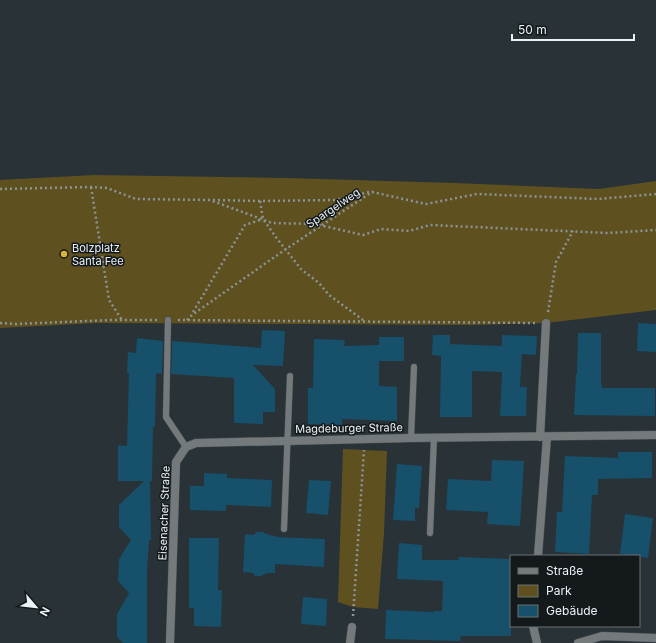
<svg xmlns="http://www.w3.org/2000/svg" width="656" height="643" viewBox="0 0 656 643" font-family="Inter,sans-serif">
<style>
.green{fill:#5f5020}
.building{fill:#17506b}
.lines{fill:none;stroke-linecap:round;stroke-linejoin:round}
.lane-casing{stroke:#475155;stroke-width:7}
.street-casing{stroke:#475155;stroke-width:9}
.path{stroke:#8b9498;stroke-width:2.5;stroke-dasharray:2 3;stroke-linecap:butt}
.lane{stroke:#74797c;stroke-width:6}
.street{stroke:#74797c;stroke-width:8}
.poi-dot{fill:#dab334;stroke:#14191b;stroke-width:1.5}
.labels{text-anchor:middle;stroke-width:3;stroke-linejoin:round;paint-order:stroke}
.street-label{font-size:11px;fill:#ebf2f5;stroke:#14191b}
.poi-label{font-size:11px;fill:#ebf2f5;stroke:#14191b;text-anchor:start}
</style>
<rect width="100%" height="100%" fill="#283237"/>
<path class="green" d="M94 175 287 178 454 183 599 189 656 181V310L546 323 471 325 96 323 0 328V180Z
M343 449 387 451 384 533 378 609 353 607 338 602Z"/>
<path class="building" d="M638 323 656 324V352L637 351Z
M262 330 285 331 283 366 253 365 275 389V412H263V424L234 423V378L171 374 172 341 261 348Z
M578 333H601V385H602V388H655V416L574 415 576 374H577Z
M433 335H450V344L502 346V335L537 336 536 355 522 354 520 387H527L526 416H500L502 372 472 371V417H440L441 356 432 355Z
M379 337H404V361H379V386L397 387V421L342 419V425L308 424V388H313L314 339 345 340 344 346 379 345Z
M137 338 163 341 162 374 157 373 156 375 155 427H153L152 481H150L151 540H149L147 572V643H123L117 637V614L129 593 118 581 119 559 131 540 119 527V505L144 481H118V445L127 446 129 373H127L128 352 136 353Z
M618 452H652V478L598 479V495H592L589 554 555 552 557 512H562L565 456 618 458Z
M492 460 524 461 520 526 487 524 488 512 446 510 448 479 491 481Z
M397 464 422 466 419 508H415V521L393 520Z
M204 473 227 474V478L272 480 271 507 226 505V511L190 510V486H204Z
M309 480 331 481 328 515 306 513Z
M625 514 653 518 648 558 620 554Z
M256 532H262L269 535 276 536V537L325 539 324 567 275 564V573H267L261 576H255L253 573 243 572 245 534 254 535Z
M189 538H219L218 590H222L221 627 194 626V608H189Z
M399 543 422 545V560H459L458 557 511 559V636H461L460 641 385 639 386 610 434 612V611H442L443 581 397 579Z
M303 597 327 599 326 626 301 624Z"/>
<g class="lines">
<defs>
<path id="lane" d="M168 320 166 417 186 447
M411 438 414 367
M284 529 290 376
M430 533 434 437"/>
<path id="street" d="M540 437 546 323
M538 556 547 437
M533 626 537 643
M170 643 176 462 186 447 196 443 411 438 656 435
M350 643 352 627
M578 643 602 636 656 638"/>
</defs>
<use href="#lane" class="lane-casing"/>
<use href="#street" class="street-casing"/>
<path class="path" d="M91 187 109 300 122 320
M0 189 91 187 107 188 136 199 210 200 272 223 315 224 363 235 381 229 409 231 430 225 608 233 656 230
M213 200 260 201 336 200 369 192
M260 201 263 219 278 240 301 269 319 283 329 295 363 320
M193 312 245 225 263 219
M548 312 556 262 573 231
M178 320 535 323
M187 320 192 315 286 249 372 192 426 204 477 194 598 199 656 194
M0 323 16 324 111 320H157
M353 616 364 450"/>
<use href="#lane" class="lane"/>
<use href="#street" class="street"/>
</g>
<circle class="poi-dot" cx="64" cy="254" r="4"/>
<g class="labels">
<g class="street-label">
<text transform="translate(333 208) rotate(-34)" y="4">Spargelweg</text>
<text transform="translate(349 428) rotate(-1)" y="4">Magdeburger Straße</text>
<text transform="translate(164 513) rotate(-88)" y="4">Eisenacher Straße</text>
</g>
<g class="poi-label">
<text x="72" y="252">Bolzplatz<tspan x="72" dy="13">Santa Fee</tspan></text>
</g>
</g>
<rect x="510" y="555" width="130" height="72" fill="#14191b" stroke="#6a7072"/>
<rect x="518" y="568" width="20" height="6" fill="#74797c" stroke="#6a7072"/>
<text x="546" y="575" font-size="12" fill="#ebf2f5">Straße</text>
<rect x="518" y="585" width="20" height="12" fill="#5f5020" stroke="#6a7072"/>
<text x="546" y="595" font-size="12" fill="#ebf2f5">Park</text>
<rect x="518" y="605" width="20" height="12" fill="#17506b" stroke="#6a7072"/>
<text x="546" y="615" font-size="12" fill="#ebf2f5">Gebäude</text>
<g transform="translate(36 607) rotate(118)" stroke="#14191b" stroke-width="3" paint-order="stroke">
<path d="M0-3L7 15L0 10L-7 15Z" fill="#ebf2f5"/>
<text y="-6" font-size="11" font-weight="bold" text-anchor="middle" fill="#ebf2f5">N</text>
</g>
<path d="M512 34v6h122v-6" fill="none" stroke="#ebf2f5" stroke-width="2"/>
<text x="518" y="34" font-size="12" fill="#ebf2f5" stroke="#14191b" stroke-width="3" paint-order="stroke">50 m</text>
</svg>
